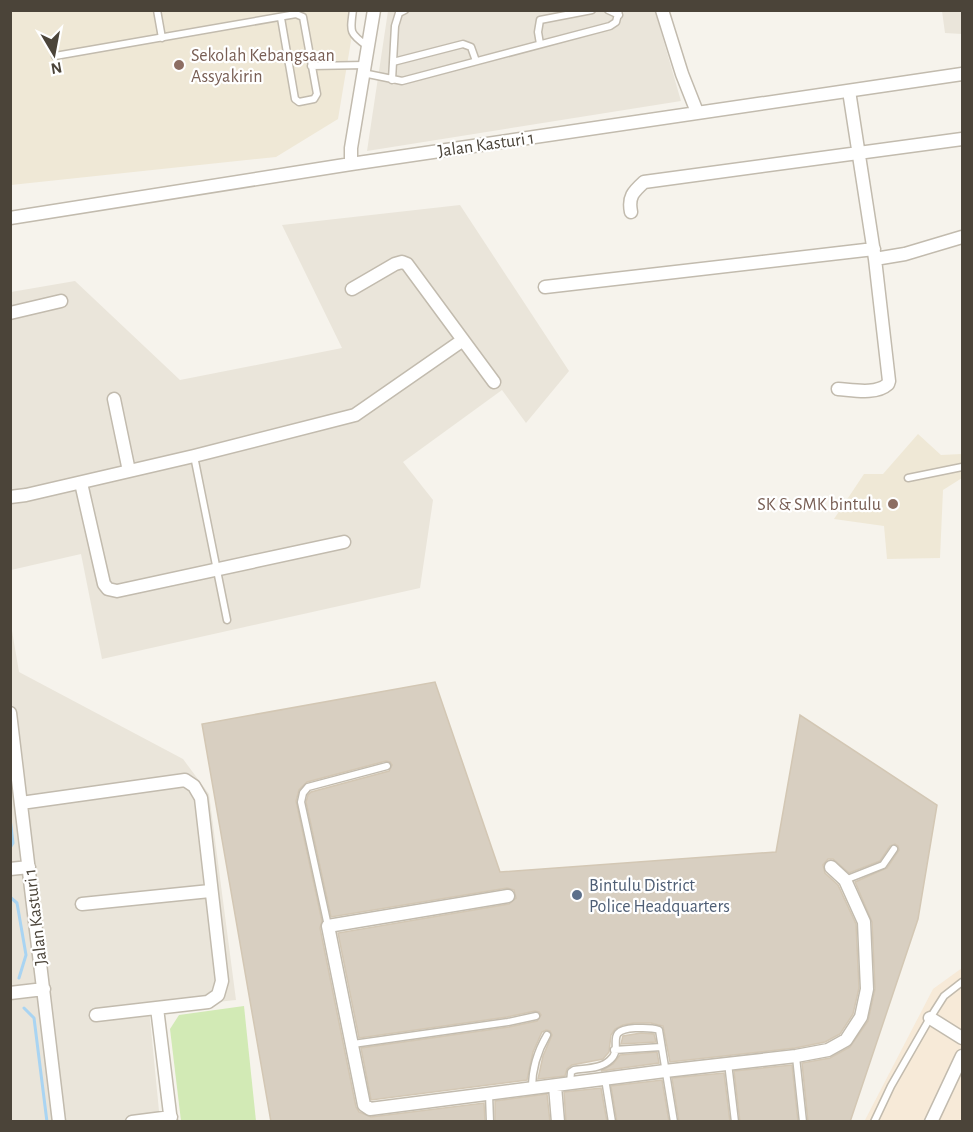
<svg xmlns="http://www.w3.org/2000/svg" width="973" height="1132" viewBox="0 0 973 1132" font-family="'Alegreya Sans',sans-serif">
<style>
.residential{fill:#eae5da}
.commercial{fill:#f7ead8}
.education{fill:#efe8d6}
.green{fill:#d2eab5}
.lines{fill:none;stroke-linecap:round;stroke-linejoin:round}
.stream{stroke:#a9d4f2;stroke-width:3}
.building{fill:#d8cfc1;stroke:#d3c7b4;stroke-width:1.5}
.lane-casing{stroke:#c2bbae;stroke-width:9}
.street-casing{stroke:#c2bbae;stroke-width:15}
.lane{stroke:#fff;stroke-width:6}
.street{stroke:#fff;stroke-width:12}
.education-dot{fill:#8d6e63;stroke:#fff;stroke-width:2}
.service-dot{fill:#5c6f8a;stroke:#fff;stroke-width:2}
.labels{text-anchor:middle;stroke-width:4.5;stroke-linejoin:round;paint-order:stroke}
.education-label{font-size:18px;fill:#785e54;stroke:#fff;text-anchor:start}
.street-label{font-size:18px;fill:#4b4439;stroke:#fff}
.service-label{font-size:18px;fill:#4e5e75;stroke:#fff;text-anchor:start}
</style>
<rect width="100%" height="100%" fill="#f6f3ec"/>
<path class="residential" d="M388 11H655L681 101 367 151Z
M942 11H962V34L945 33Z
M460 205 569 371 526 423 502 390 403 462 433 500 420 588 102 659 81 554 11 570V292L75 281 180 380 342 348 282 225Z
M10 619 19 672 183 759 209 794 236 1000 149 1009 160 1121H11Z"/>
<path class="commercial" d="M962 968V1121L864 1122 933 989Z"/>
<path class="education" d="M10 11H356L338 119 276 157 11 185Z
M918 434 941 455 962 454V478L943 490 940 558 887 559 884 526 834 519 864 474H883Z"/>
<path class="green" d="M244 1006 256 1121H181L170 1029 179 1015Z"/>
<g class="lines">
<path class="stream" d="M10 818 13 843 10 848
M10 897 17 903 26 955 19 978
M24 1008 34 1018 47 1122"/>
</g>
<path class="building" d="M435 682 500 872 776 852 800 715 937 805 918 919 850 1122H808L802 1063 830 1058 850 1047 868 1021 875 989 872 922 855 882 887 868 899 850 898 846 895 844 890 846 880 861 849 873 833 859H828L823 865 825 873 838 885 856 924 859 988 853 1014 840 1034 825 1042 795 1048 670 1062 663 1026 651 1023H634L623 1025 615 1029 611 1035 609 1052 603 1059 572 1065 567 1069 565 1076 538 1079 543 1056 552 1035 550 1031 546 1030 542 1032 533 1052 527 1080 371 1100 361 1048 509 1027 537 1021 541 1015 539 1012 535 1011 507 1017 359 1038 338 933 509 904 516 898 514 890 507 888 331 917 306 802 308 795 311 792 389 771 392 765 390 762 386 761 307 782 299 790 296 801 322 921 320 928 356 1107 359 1112 371 1117 484 1103 485 1122H271L202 724Z
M641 1033 654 1034 656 1042 621 1044 623 1036Z
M657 1052 659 1063 601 1071 613 1064 620 1055Z
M792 1065 798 1122H740L734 1071Z
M724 1073 730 1122H679L672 1078Z
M662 1080 669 1122H617L611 1086Z
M601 1088 607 1122H566L564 1092Z
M547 1094 550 1122H495V1101Z"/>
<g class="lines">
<defs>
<path id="lane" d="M157 10 162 38
M353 10C350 32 349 33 367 46
M608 10 619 15
M540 44 538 32 540 20 592 10
M55 56 296 14 303 17 317 94 314 99 299 102 295 99 281 18
M393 62 463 44 471 47 476 61
M311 66 365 65
M363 73 402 81 610 26 616 22 619 10
M392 80 395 26 399 13 405 10
M194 456 227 620
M908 478 962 467
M845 880 883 865 894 849
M328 926 301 802 303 793 308 787 387 766
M353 1044 508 1022 536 1016
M614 1050 661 1047
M796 1057 803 1122
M728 1063 735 1122
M605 1079 612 1122
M570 1083 571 1072 574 1070C585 1068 601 1069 610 1060 625 1047 602 1030 635 1028 643 1028 651 1027 659 1030L674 1122
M532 1088C532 1068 537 1052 547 1035
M489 1094 490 1122
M874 1122 891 1086 930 1018 944 996 962 982"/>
<path id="street" d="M662 10 682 74 697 112
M351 164V148L374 10
M631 212C628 197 633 192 644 182L962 139
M10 218 351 164 962 74
M875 259 905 254 962 237
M545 287 874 249
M10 313 61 301
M463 340 494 382
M838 389C853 390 876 395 888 384L889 381 875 259 849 91
M114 399 129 471
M81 483 104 584 108 589 117 591 344 542
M10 497 26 495 194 456 355 415 463 340 407 264 402 262 395 264 352 289
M10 713 59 1122
M21 803 185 780 194 786 201 798 222 981 218 995 208 1002 96 1015
M10 869 29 867
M508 896 328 926 364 1105 370 1109 665 1071 796 1056 828 1050 846 1040 861 1017 867 989 864 922 845 880 831 867
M82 904 210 891
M10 993 44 989
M157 1008 171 1122
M930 1018 962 1038
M555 1086 558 1122
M132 1122 171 1117
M931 1122 962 1056"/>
</defs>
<use href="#lane" class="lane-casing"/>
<use href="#street" class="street-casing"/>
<use href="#lane" class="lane"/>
<use href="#street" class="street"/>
</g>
<g class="education-dot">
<circle cx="179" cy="65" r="6"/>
<circle cx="893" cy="504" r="6"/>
</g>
<circle class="service-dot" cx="577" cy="895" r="6"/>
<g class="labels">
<g class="education-label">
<text x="191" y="61">Sekolah Kebangsaan<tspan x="191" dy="21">Assyakirin</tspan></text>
<text x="881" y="510" text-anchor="end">SK &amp; SMK bintulu</text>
</g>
<g class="street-label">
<text transform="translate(486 144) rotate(-8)" y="6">Jalan Kasturi 1</text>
<text transform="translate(35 917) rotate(-97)" y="6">Jalan Kasturi 1</text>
</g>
<g class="service-label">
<text x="589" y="891">Bintulu District<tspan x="589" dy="21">Police Headquarters</tspan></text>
</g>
</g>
<rect width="973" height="1132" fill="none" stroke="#4b4439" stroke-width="24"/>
<g transform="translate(54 54) rotate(170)" stroke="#ffffff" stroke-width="4.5" paint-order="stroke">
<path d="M0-4.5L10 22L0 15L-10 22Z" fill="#4b4439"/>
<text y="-9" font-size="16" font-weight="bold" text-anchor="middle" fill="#4b4439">N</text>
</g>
</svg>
